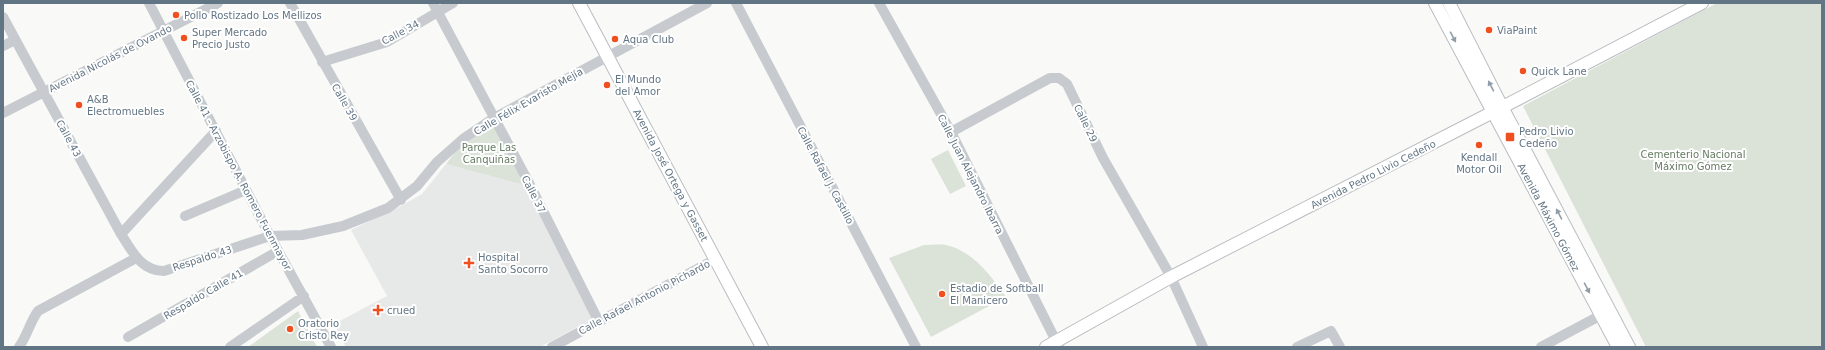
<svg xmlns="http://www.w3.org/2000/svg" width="1825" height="350" viewBox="0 0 1825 350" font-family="'DejaVu Sans',sans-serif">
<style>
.built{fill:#e7e8e8}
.green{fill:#dbe2d8}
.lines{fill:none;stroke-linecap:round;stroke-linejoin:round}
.major-casing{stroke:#babec2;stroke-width:14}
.minor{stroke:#c7cbcf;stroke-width:10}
.major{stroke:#fff;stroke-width:12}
.oneway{fill:#919ea9}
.poi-dot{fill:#f04f20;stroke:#fff;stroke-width:1.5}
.labels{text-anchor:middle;stroke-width:4;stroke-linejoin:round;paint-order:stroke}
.poi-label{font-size:10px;fill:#627584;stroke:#fff;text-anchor:start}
.street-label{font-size:10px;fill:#627584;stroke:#fff}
.park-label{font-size:10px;fill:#667b62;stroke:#fff}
</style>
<rect width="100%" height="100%" fill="#f9f9f7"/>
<path class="built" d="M446 164 528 186 596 317 540 347H346L334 324 387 296 351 230 401 206 422 194Z"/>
<path class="green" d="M1717 3H1822V347H1646L1523 106Z
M496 122 528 186 446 164 457 150Z
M948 150 966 186 950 194 931 159Z
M924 245C931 245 939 244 946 245 973 251 991 276 1006 297L931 337 889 258Z
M298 311 317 347H248Z"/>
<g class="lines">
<defs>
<path id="major" d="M579 3 762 347
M1435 3 1618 347
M1449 3 1502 107 1629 347
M1046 347 1171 277 1493 112 1702 3"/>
</defs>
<use href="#major" class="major-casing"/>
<path class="minor" d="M149 3 270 236 331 347
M290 3 401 200
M433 3 528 181 599 322
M736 3 916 347
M879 3 951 132 1059 347
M3 17 121 234C132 251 141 271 164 271L270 236 302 235 343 226 388 208 417 186 437 162 463 139 494 118 707 3
M3 46 15 40
M322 62 387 42 453 3
M3 113 218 3
M951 132 1050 78H1059L1067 84 1103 158 1171 277 1203 347
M185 216 246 190
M121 234 216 131
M128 337 278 251
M19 347C27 336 30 322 38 311L136 258
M230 347 304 296
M552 347 716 259
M1297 347 1331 331 1340 347
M1541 347 1607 312"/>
<use href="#major" class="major"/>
</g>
<defs><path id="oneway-solid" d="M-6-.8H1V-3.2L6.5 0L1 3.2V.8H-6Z"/></defs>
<g class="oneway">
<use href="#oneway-solid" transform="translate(1453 37) rotate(62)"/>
<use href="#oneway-solid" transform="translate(1491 86) rotate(-117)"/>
<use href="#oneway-solid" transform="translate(1559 214) rotate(-118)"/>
<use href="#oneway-solid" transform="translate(1587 288) rotate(62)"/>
</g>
<g class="poi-dot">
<circle cx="176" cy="15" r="4"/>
<circle cx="1489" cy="30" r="4"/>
<circle cx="184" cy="38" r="4"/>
<circle cx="615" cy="39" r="4"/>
<circle cx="1523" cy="71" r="4"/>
<circle cx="607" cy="85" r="4"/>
<circle cx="79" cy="105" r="4"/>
<rect x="1505" y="132" width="10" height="10" rx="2"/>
<circle cx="1479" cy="145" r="4"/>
<path d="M467 257h4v4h4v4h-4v4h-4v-4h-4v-4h4z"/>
<circle cx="942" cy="294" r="4"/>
<path d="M376 304h4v4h4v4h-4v4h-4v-4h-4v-4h4z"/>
<circle cx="290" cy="329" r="4"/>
</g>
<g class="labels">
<g class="poi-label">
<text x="184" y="19">Pollo Rostizado Los Mellizos</text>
<text x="1497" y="34">ViaPaint</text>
<text x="192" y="36">Super Mercado<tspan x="192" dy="12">Precio Justo</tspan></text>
<text x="623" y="43">Aqua Club</text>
<text x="1531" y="75">Quick Lane</text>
<text x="615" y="83">El Mundo<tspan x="615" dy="12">del Amor</tspan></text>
<text x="87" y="103">A&amp;B<tspan x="87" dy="12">Electromuebles</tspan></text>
<text x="1519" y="135">Pedro Livio<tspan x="1519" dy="12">Cedeño</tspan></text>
<text x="1479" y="161" text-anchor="middle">Kendall<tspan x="1479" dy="12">Motor Oil</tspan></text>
<text x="478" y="261">Hospital<tspan x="478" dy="12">Santo Socorro</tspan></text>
<text x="950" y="292">Estadio de Softball<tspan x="950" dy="12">El Manicero</tspan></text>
<text x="387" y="314">crued</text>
<text x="298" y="327">Oratorio<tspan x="298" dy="12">Cristo Rey</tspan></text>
</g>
<g class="street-label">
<text transform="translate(400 32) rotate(-28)" y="4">Calle 34</text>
<text transform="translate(110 58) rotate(-27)" y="4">Avenida Nicolás de Ovando</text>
<text transform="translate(528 101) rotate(-30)" y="4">Calle Félix Evaristo Mejía</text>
<text transform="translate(345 102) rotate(60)" y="4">Calle 39</text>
<text transform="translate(1086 123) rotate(64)" y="4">Calle 29</text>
<text transform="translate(69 138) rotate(61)" y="4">Calle 43</text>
<text transform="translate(971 174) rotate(63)" y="4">Calle Juan Alejandro lbarra</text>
<text transform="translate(1373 174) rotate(-27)" y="4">Avenida Pedro Livio Cedeño</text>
<text transform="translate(239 175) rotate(62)" y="4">Calle 41 - Arzobispo A. Romero Fuenmayor</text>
<text transform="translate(671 175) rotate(62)" y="4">Avenida José Ortega y Gasset</text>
<text transform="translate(826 175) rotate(62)" y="4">Calle Rafael J. Castillo</text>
<text transform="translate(534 194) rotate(63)" y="4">Calle 37</text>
<text transform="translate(1549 217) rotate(62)" y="4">Avenida Máximo Gómez</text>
<text transform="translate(202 258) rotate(-18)" y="4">Respaldo 43</text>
<text transform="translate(203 294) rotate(-30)" y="4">Respaldo Calle 41</text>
<text transform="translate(644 297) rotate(-28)" y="4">Calle Rafael Antonio Pichardo</text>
</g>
<g class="park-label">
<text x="489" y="151">Parque Las<tspan x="489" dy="12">Canquiñas</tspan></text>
<text x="1693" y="158">Cementerio Nacional<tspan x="1693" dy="12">Máximo Gómez</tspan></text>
</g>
</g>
<rect width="1825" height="350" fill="none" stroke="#627584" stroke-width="8"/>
</svg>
